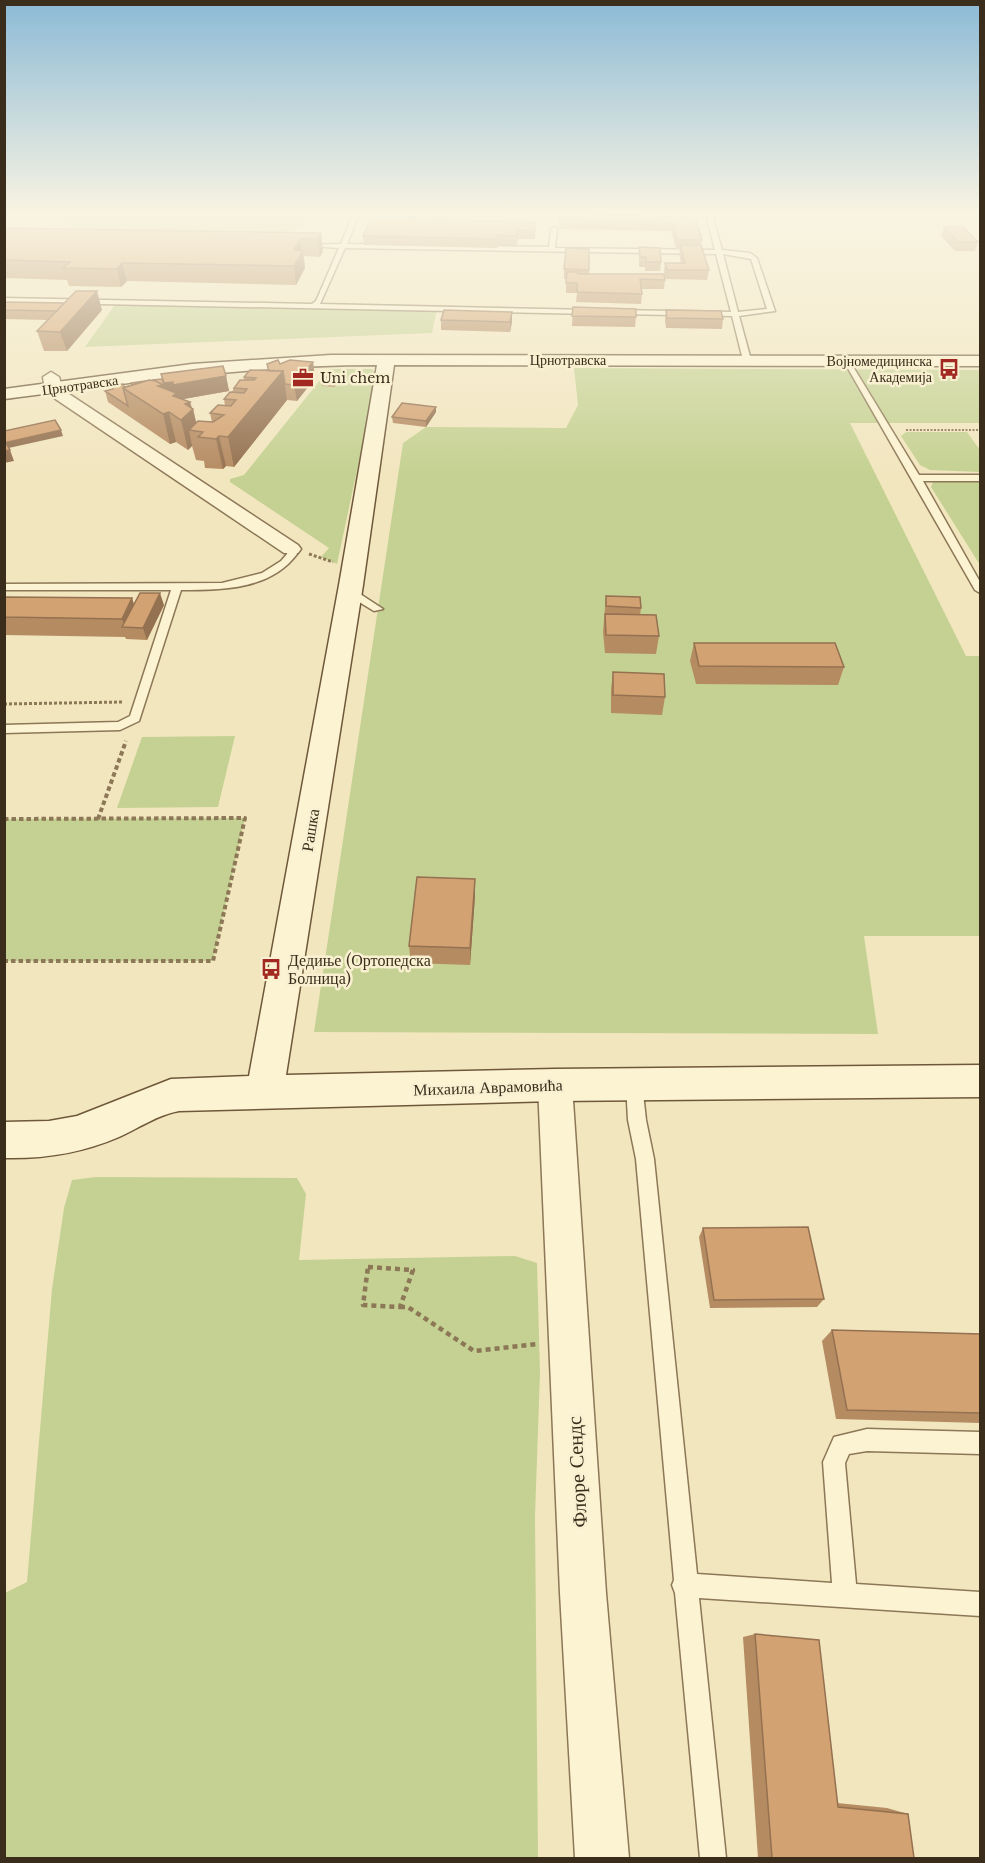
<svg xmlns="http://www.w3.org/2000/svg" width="985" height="1863" viewBox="0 0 985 1863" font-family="'Libre Baskerville',serif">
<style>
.green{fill:#c5d192}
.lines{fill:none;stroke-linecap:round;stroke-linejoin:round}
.lane-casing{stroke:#8c7756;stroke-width:3}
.street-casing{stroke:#8c7756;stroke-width:3}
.secondary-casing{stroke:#6e5839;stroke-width:3}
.path-far3{stroke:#8c7756;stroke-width:2;stroke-dasharray:2 1.5;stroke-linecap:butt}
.path-far2{stroke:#8c7756;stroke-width:3;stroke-dasharray:3 2;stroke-linecap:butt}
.path-far1{stroke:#8c7756;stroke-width:4;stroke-dasharray:4.5 3;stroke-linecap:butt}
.path{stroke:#8c7756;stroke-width:4.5;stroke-dasharray:5 4;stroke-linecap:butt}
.lane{fill:#fcf3d3;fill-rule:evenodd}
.street{fill:#fcf3d3;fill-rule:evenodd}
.secondary{fill:#fcf3d3;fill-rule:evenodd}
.wall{fill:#b58b62}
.shaded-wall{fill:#947150}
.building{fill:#d3a272;stroke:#947150;stroke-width:1.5}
.labels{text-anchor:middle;stroke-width:5;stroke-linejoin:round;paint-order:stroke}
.far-street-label{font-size:14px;fill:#3a2d1c;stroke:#f8f0d0}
.far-poi-label{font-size:14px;fill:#3a2d1c;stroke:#f8f0d0;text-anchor:end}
.street-label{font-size:16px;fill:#3a2d1c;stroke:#f8f0d0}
.poi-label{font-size:16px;fill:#3a2d1c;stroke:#f8f0d0;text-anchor:start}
.near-street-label{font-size:20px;fill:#3a2d1c;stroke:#f8f0d0}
</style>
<rect width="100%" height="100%" fill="#f2e6bf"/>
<path class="green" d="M67 214H315V217L306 225 286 233 67 235 73 229 63 219Z
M117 302 437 309 432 333 85 347Z
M574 368 980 370V423H850L966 656H980V936H864L878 1034 314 1032 403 443 426 427 566 428 578 405Z
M329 369H372L377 376 337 564 321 557 329 548 230 482V479L244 475Z
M906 432H967L980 450V472L930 470 920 465 901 436Z
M940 480H980V565L931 487 933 482Z
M235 736 218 807 117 808 142 737Z
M245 818 213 961H5V819Z
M96 1177 297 1178 306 1194 299 1260 515 1256 537 1263 540 1373 535 1516 538 1858H5V1593L27 1582 52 1289 64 1208 72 1180Z"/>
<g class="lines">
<defs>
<path id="lane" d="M353 214H359L347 244 549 247 551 229 554 227 557 229 555 248 715 250 706 214H712L722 250 750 253 757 258 775 311 739 316 751 360 747 362 743 360 732 316 616 314 612 312 616 310 731 312 716 254 345 248 320 304 592 310 596 312 592 314 4 302V298L312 304 316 301 339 248 299 245 341 244ZM723 254 751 259 767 309 738 312Z
M842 358 849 360 919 475H980V481H923L980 582V593L975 590Z
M291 546 295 547 297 554C270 590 222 590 181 590L139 721 120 730 4 733V725L118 722 130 716 171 590H4V584L222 583 262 573 281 561 287 554V547Z
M346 590H354L383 609 374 611 346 594Z
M634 1077 640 1079 642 1084 646 1120 654 1159 697 1574 832 1583 823 1462 834 1437 867 1429 980 1432V1454L867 1451 849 1454 845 1463 856 1584 980 1592V1616L699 1598 726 1858H700L675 1593 672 1585 674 1580 636 1159 628 1120 626 1084 628 1079Z"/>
<path id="street" d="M51 372 59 377 63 390 298 545 301 549 298 553H284L51 396 45 390 43 377Z
M555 1070 567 1074 572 1085 606 1593 629 1858H575L560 1593 538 1085 543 1074Z"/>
<path id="secondary" d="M331 355 980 356V366L394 365 363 585 286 1075 555 1069 980 1065V1097L555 1101 179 1111C157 1115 139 1128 119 1137 82 1153 45 1159 4 1158V1122L49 1121 77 1116 171 1079 249 1076 339 585 377 365C252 365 128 383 4 399V389L192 364Z"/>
</defs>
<use href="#lane" class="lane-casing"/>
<use href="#street" class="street-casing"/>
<use href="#secondary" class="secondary-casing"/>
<path class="path-far3" d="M906 430H980"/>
<path class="path-far2" d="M309 554 333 562
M4 704 124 702"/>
<path class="path-far1" d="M4 819 245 818 213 961H4
M98 819 126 741"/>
<path class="path" d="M368 1267 413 1270 400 1307 363 1305Z
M400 1307H408L474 1351 537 1344"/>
<use href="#lane" class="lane"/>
<use href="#street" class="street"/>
<use href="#secondary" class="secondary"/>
</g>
<path class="wall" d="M451 214 450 220 536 222 535 239H518L517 245H498L497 248 364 245 363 236 410 220V217Z
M560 214 695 217 702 240 701 245 709 270 707 280 666 279 664 272 665 263H681L679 254 680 249H676L671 231 559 229Z
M944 227 978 242 975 251H955L941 236Z
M4 228 321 233 323 251 320 257 304 256 305 268 296 285 127 281 121 287 69 286 67 280 4 278Z
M639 247 661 262 660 271H645V267H639Z
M589 249V274L665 280 664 289H641L642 294 641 304 576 302 577 293H566V279H564V269Z
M4 302 102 310 67 351H44L37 331 48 320 4 319Z
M573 307 636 317 635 327 572 326Z
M666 310 723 319 722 329 666 328 665 320Z
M441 320 512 322 510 332 441 330Z
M278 360 280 364 290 360 313 362 315 378 297 401 287 400 234 467 226 466 223 469 205 468 204 461 196 460 192 446 188 450 176 442 170 444 108 402 105 391 113 389V385L123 384 124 387 132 385 131 383 162 379 161 374 223 366 226 376 229 391 183 399 190 402 192 408 193 409 196 422 198 421 212 422 210 413 218 405 225 406 224 399 230 392H232L234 388 240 380H244V377L250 370H268L267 364Z
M336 378 337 384 334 387 322 386 321 381Z
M436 412 426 427 393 423 392 417Z
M606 596 641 608 640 615 659 636 656 654 605 653 603 632Z
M4 597 132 598 134 604 164 605 147 640 126 639 125 637 4 635Z
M694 643 844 667 838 685 696 684 690 661Z
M613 672 665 697 662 715 611 713V690Z
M475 896 470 965 411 963 409 946Z
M703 1228 824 1299 817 1307 710 1308 699 1237Z
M832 1330 981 1334V1423L836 1419 822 1341Z
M755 1634 837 1803 887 1808 908 1814 914 1858H758L743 1637Z"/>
<path class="shaded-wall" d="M449 214H451L448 227V218Z
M321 233 323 251 320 257 317 239Z
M300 239 305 268 296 285 294 266V250Z
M122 263 127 281 121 287 117 269Z
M97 291 102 310 67 351 60 332Z
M512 312V322L510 332V322Z
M313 362 315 378 297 401 294 385Z
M283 371 287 400 234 467 228 437Z
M226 376 229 391 178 400 185 404 190 402 192 410 193 409 198 431 189 430 192 446 188 450 181 420 169 412 176 442 170 444 163 414 158 386 164 383 173 382 175 394 173 385Z
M336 378 337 384 334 387 333 382Z
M436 407V412L426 427V421Z
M61 430 63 436 4 449V443Z
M219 436 226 466 223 469 216 439Z
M10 450 14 461 4 463V451Z
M160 593 164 605 147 640 143 628Z
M132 598 137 616 125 627 122 619Z
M475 879V896L470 965V948Z"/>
<path class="building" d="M410 214H449L448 218H431V220L536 222 535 230H518L517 236 498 235 497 239 363 236 371 219 418 220 419 217H410Z
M560 214 695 217 702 240H677L673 222 559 220Z
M944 227H963L978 242H958Z
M4 228 321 233 317 239H300L294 250 303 251 294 266 122 263 117 269 63 268 70 262 4 260Z
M680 245H701L709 270H667L665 263H685Z
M639 247 660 248 661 262H646V257H640Z
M566 248 589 249V270L564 269Z
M567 272H578V274H664L665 280 640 279 642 294 577 292V283H566Z
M76 291H97L60 332 37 331Z
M4 302 64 303 57 311 4 310Z
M573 307 636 309V317L572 316Z
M444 310 512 312 510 322 441 320Z
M666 310 721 311 723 319 667 318Z
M278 360 280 364 290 360 313 362 294 385 285 384 283 371H269L267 364Z
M223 366 226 376 173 385V382L164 383 161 374Z
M250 370 283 371 228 437 219 436 216 439 198 437 203 432 189 430 198 421 213 422 224 415 210 413 218 405 231 406 236 400 224 399 230 392 244 393 247 389 234 388 240 380H254L256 378 244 377Z
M325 377 336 378 333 382 321 381Z
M162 379 165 388H164L163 385 156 381 152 380Z
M149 380 156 381 163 385 158 386 176 393 173 396 190 402 185 404 193 409 181 420 169 412 163 414 123 388Z
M145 381 132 385 131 383Z
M123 384 124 387 129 386 123 388 128 406 105 391 113 389V385Z
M402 403 436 407 426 421 392 417Z
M55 420 61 430 4 443V431Z
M6 443 10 450 4 451V444Z
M140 593H160L143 628 122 627Z
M606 596 640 597 641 608 606 606Z
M4 597 132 598 122 619 4 617Z
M605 614 656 615 659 636 606 635Z
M694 643H835L844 667 699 666Z
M613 672 664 674 665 697 613 695Z
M417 877 475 879 470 948 409 946Z
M808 1227 824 1299 714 1300 703 1228Z
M832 1330 981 1334V1413L847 1410Z
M755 1634 819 1640 838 1807 908 1814 914 1858H772Z"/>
<linearGradient id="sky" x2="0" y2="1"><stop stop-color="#8cbad6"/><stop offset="0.45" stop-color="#f9f4e2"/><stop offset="1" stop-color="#f9f4e2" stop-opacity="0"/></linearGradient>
<rect width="985" height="475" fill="url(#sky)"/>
<defs>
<symbol id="bus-bare" viewBox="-9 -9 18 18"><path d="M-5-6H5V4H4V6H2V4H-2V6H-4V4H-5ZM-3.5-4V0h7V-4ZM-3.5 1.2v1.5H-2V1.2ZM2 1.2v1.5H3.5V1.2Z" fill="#a12921" stroke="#f8f0d0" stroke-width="2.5" paint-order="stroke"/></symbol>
<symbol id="office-bare" viewBox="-9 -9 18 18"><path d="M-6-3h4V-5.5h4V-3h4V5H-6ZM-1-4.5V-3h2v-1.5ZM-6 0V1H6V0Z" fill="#a12921" stroke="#f8f0d0" stroke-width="2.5" paint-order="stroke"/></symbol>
</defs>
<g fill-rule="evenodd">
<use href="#bus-bare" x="934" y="354" width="30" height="30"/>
<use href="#office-bare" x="288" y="363" width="30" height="30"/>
<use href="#bus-bare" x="256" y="954" width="30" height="30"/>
</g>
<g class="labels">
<g class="far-street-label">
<text x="568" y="365">Црнотравска</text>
<text transform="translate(80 385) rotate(-8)" y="5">Црнотравска</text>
</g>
<g class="far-poi-label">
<text x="932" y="366">Војномедицинска<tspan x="932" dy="16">Академија</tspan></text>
<text x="320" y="383" text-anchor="start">Uni chem</text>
</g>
<g class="street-label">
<text transform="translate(310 830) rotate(-81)" y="6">Рашка</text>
<text transform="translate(488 1087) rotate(-2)" y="6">Михаила Аврамовића</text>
</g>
<g class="poi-label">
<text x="288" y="966">Дедиње (Ортопедска<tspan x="288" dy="18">Болница)</tspan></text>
</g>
<g class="near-street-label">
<text transform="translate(577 1472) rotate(-93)" y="7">Флоре Сендс</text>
</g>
</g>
<rect width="985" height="1863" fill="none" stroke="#3a2d1c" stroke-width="12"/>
</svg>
